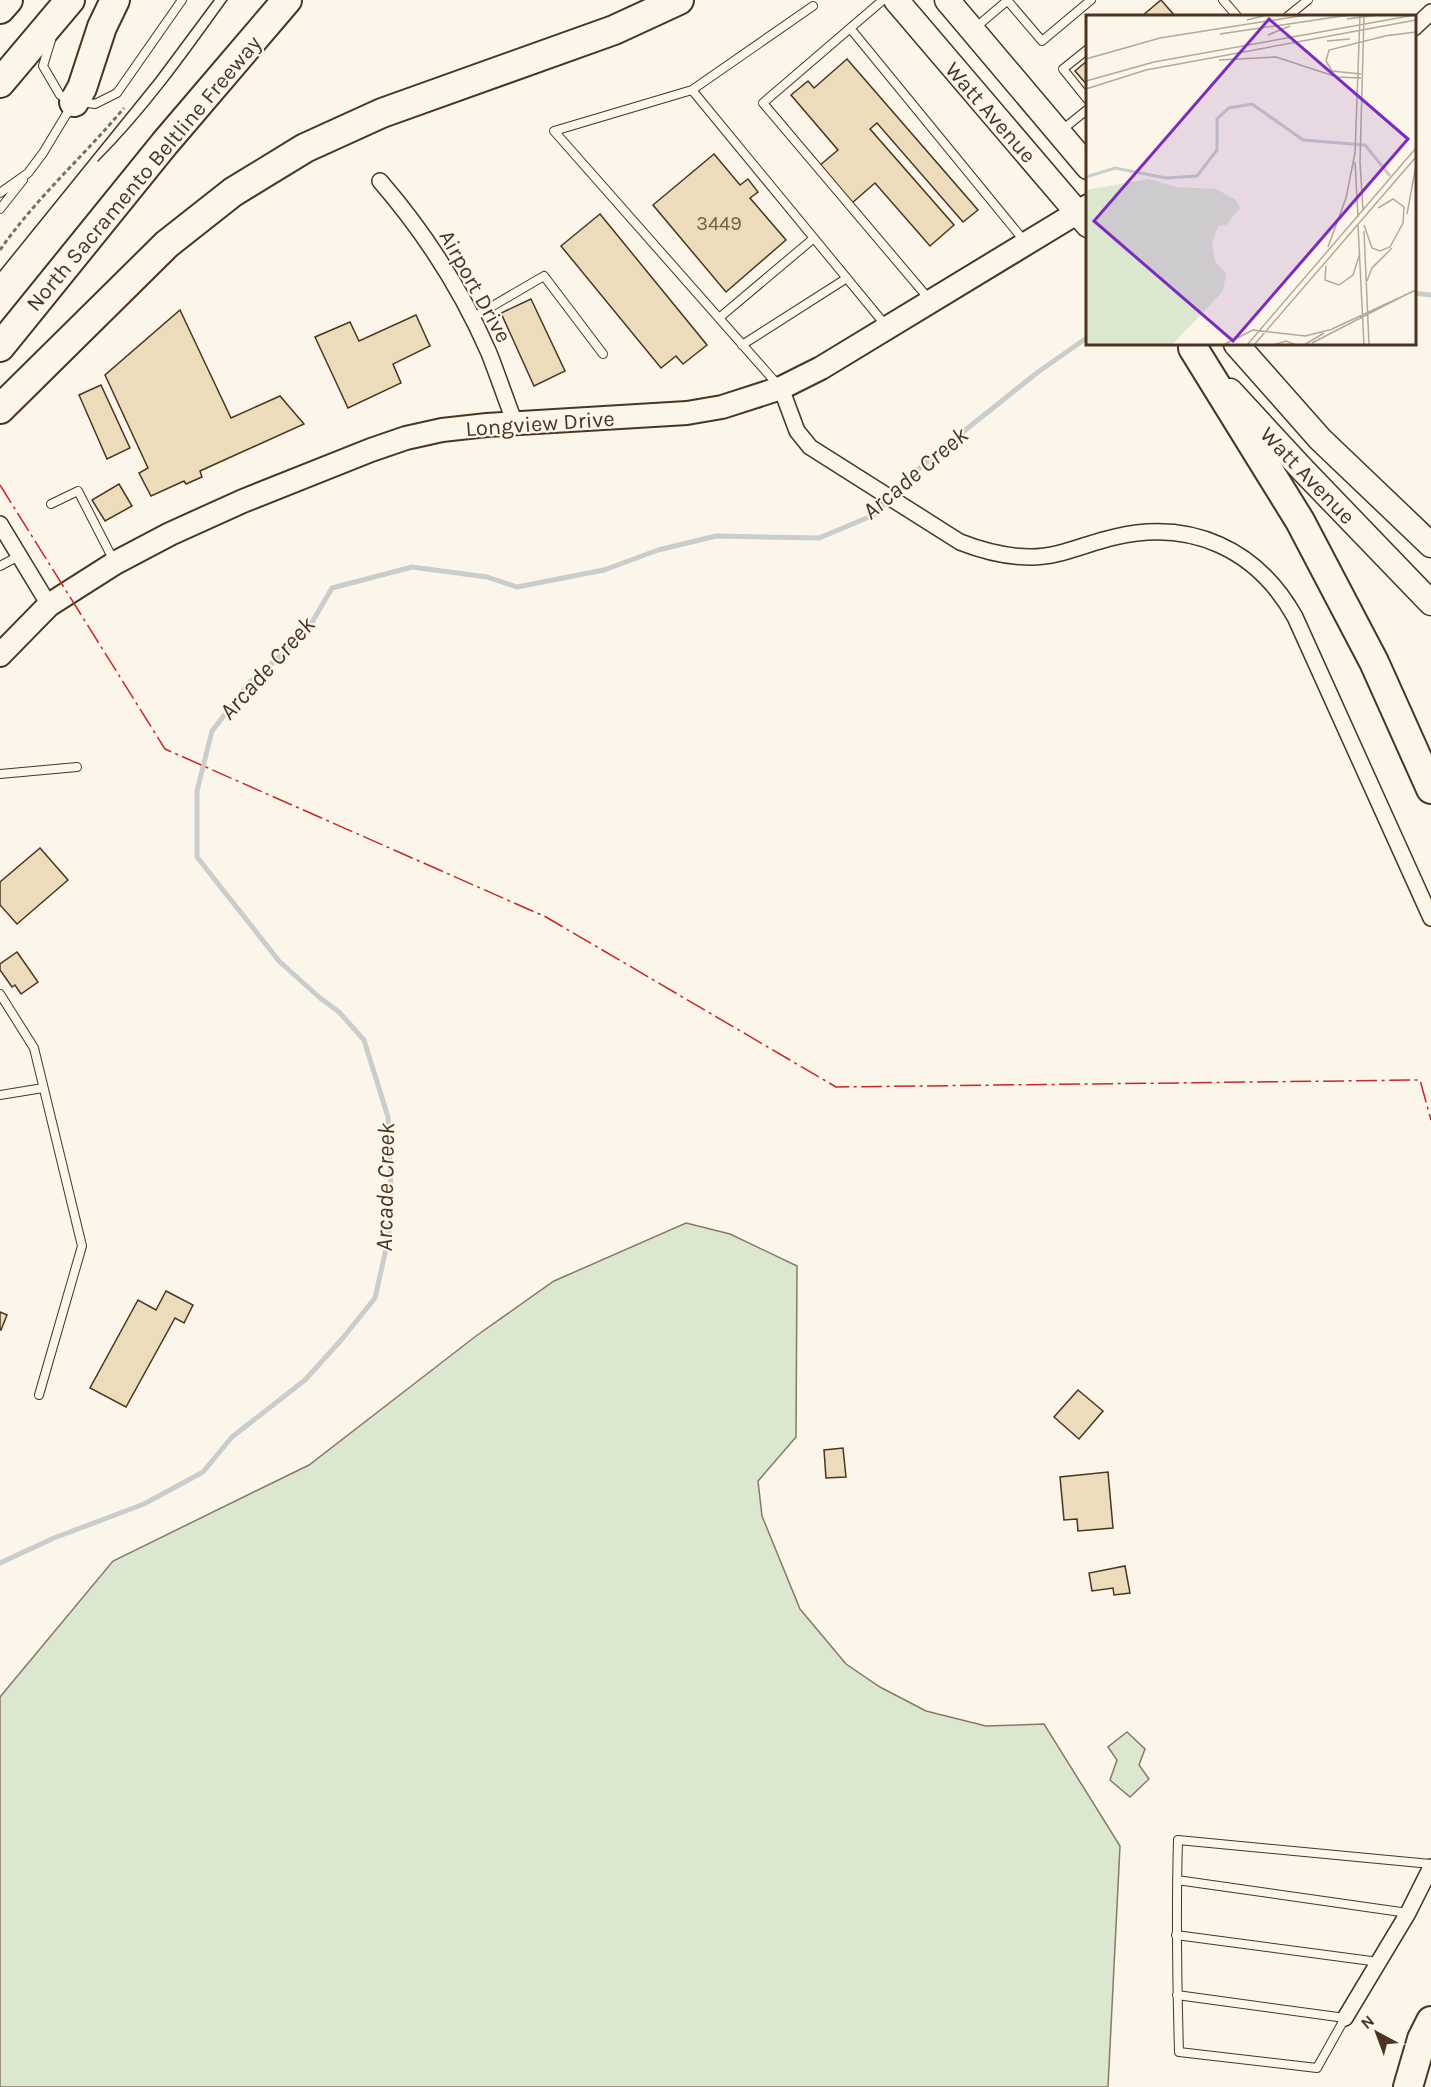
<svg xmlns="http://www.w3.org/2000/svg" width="1431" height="2087" viewBox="0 0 1431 2087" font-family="Karla,sans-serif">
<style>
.green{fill:#dce7d0;stroke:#887966;stroke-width:1.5}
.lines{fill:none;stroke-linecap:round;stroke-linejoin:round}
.stream{stroke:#c9cecd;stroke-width:5}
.building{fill:#ecdcbc;stroke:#4a3520;stroke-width:1.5}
.lane-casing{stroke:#4a3520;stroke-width:10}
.street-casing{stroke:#4a3520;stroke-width:18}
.secondary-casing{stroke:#4a3520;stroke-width:26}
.primary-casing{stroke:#4a3520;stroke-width:27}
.highway-casing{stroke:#4a3520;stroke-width:32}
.path{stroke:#7f6f5c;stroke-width:3;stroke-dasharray:4.5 3;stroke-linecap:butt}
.lane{stroke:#fbf6e9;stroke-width:8}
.street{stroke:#fbf6e9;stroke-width:15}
.secondary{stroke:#fbf6e9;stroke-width:22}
.primary{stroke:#fbf6e9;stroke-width:24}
.highway{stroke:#fbf6e9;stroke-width:28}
.tram{stroke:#4a3520;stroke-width:1.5}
.power{stroke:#c62828;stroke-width:1.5;stroke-dasharray:21 4.5 3 4.5;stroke-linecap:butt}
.labels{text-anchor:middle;stroke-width:4.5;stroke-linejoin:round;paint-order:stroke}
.number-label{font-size:20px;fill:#725f47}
.street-label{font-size:22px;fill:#4a3520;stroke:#fbf6e9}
.water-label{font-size:24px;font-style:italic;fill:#4a3520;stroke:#fbf6e9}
.inset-river{fill:none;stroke:#c9cecd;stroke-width:3}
.inset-road{fill:none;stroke:#b4a999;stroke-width:1.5}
.view{fill:#7b2cbf;fill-opacity:0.15;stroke:#7b2cbf;stroke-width:3}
.inset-edge{fill:none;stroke:#4a3520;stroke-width:3}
</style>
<rect width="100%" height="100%" fill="#fbf6e9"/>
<path class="green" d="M686 1223 730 1234 797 1266 796 1437 758 1481 762 1516 800 1609 846 1664 880 1687 926 1711 986 1726 1044 1724 1120 1846 1108 2087H0V1697L113 1561 309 1465 476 1336 554 1281Z
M1127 1732 1145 1749 1139 1765 1149 1779 1130 1797 1110 1780 1117 1760 1108 1747Z"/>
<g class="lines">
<path class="stream" d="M1414 293 1431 295
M0 1563 54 1538 144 1504 203 1472 232 1437 305 1380 342 1339 375 1298 388 1240 391 1191 388 1117 364 1040 339 1012 320 998 279 961 197 857V791L212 731 250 682 304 636 332 588 412 567 487 577 517 587 604 570 658 550 716 536 819 538 874 515 915 472 954 439 1038 372 1088 337"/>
</g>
<path class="building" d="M1161 0 1175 16H1142Z
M847 59 978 210 963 222 877 123 870 129 954 225 930 246 875 183 852 203 819 166 838 150 791 95 808 81 814 88Z
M1088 60V86L1075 71Z
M714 154 740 185 748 179 758 192 750 198 786 240 726 292 653 205Z
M600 214 707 345 683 364 676 356 661 368 561 246Z
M531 299 565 371 534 386 501 313Z
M180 310 231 418 280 396 304 424 200 471 202 477 186 484 184 481 151 496 139 473 148 468 105 375Z
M416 315 430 346 393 364 401 383 348 408 315 337 350 322 359 341Z
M101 385 130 448 107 459 79 395Z
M119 484 132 506 105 521 92 500Z
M40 848 68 880 17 924 0 905V882Z
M17 952 38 982 21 994 15 985 12 987 0 970V964Z
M166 1291 193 1305 184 1323 175 1318 126 1407 90 1388 138 1300 156 1310Z
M0 1312 7 1315 1 1330H0Z
M1078 1390 1103 1411 1079 1439 1054 1417Z
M843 1448 846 1477 826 1478 824 1450Z
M1108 1472 1113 1528 1078 1531 1077 1519 1064 1520 1060 1477Z
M1125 1566 1130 1593 1114 1595 1113 1588 1092 1591 1089 1573Z"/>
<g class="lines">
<defs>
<path id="lane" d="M883 0 763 103 929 299
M1007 0 1042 41 1091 0
M1223 0 1237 16
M1288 16 1308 0
M850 28 1026 243
M975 28 1008 0
M51 40 43 66 60 95 70 100
M1088 49 1063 69 1088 100
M692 90 813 6
M82 102 95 104 117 93 182 0
M1062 130 1088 109
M0 193 28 173 43 153 72 105
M0 209 23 180
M472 318 544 276 603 354
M719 318 814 238
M742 345 847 278
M778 385 554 131 692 90 887 327
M51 504 78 491 114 561
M0 566 19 556
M0 774 77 767
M0 994 34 1048 82 1246 39 1395
M0 1095 43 1088
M1177 1880 1408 1913
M1176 1935 1379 1962
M1177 1995 1345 2018 1317 2068 1179 2052C1177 1981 1176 1910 1178 1840L1431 1864"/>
<path id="street" d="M1414 28 1431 12
M380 181C425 233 462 291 489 353 498 376 506 400 515 423
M781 388 797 431 810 447 960 542C983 551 1006 557 1031 557 1060 557 1087 543 1115 537 1191 519 1257 549 1295 617L1431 918
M0 524 49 605
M1345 2018 1408 1913 1431 1867"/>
<path id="secondary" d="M0 655 49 605 115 563 170 534 243 501 371 450 406 438 442 430 487 425 687 413 722 407 781 388 821 368 1088 206"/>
<path id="primary" d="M896 0 1088 225
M947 0 1088 167
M1236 344 1320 439 1431 545
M1230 391 1302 469 1431 603"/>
<path id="highway" d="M0 9 8 0
M0 83 70 0
M74 102 82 88 102 27 115 0
M0 347 165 143 287 0
M1193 348 1300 521 1374 662 1431 789
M0 409 167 244 233 192 305 148 382 113 614 30 679 0
M1408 2087 1422 2039 1431 2021"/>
</defs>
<use href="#lane" class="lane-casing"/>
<use href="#street" class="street-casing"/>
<use href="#secondary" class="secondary-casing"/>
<use href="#primary" class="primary-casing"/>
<use href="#highway" class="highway-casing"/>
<path class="path" d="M0 250C36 198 83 157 124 108"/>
<use href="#lane" class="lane"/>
<use href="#street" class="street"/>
<use href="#secondary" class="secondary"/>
<use href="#primary" class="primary"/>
<use href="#highway" class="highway"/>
<path class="tram" d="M98 161C147 112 187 56 227 0
M0 271 156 78 214 0"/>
<path class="power" d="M0 485 165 749 546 917 836 1087 1420 1080 1431 1120"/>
</g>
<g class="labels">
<g class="number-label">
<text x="719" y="230">3449</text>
</g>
<g class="street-label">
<text transform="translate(991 112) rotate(49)" y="8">Watt Avenue</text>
<text transform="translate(143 173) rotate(-50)" y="8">North Sacramento Beltline Freeway</text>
<text transform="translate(476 286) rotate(61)" y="8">Airport Drive</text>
<text transform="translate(540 423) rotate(-4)" y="8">Longview Drive</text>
<text transform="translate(1308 475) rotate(46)" y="8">Watt Avenue</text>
</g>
<g class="water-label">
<text transform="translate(915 473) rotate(-40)" y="8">Arcade Creek</text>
<text transform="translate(267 668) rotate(-48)" y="8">Arcade Creek</text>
<text transform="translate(385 1187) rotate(-89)" y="8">Arcade Creek</text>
</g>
</g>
<g transform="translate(1086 15)">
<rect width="330" height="330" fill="#fbf6e9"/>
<path d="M63 164 90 172 130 174 150 185 154 193 140 210 132 211 126 227 129 247 140 258 137 276 86 330H0V175Z" fill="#dce7d0"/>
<path class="inset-river" d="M0 162 29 153 80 163 111 161 131 135V104L143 93 166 89 217 125 279 130 304 161"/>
<path class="inset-road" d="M261 4 293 0M161 5 181 0M134 19 263 0M182 20 204 11M298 21 330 17M241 26 264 24M0 44 74 23 220 0M133 45 190 42 251 62 275 63M275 59 246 56 240 46 243 35 299 21M0 66 68 47 329 0M0 74 60 55 330 5M269 139 274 0M269 147 272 202M277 196 274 147 278 0M321 199 330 150M272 210 278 330M278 210 286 233 294 236 304 232 317 208 318 192 307 184 292 193M278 216 283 330M242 232 260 183 269 138M240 251 239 265 253 270 267 260 274 238M281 266 286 253 306 233M246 314 330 275M226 328 321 279M137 330 167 315 219 321 247 314M161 330 330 133M168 330 330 142M187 330 200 326 210 330M218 330 238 318"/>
<path class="view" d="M183 4 322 124 147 326 8 206Z"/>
<rect width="330" height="330" class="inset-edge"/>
</g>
<g transform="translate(1377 2033) rotate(319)" stroke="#fbf6e9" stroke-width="4.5" paint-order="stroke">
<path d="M0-4.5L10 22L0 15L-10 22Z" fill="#4a3520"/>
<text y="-9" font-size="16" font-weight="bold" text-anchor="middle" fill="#4a3520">N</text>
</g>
</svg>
